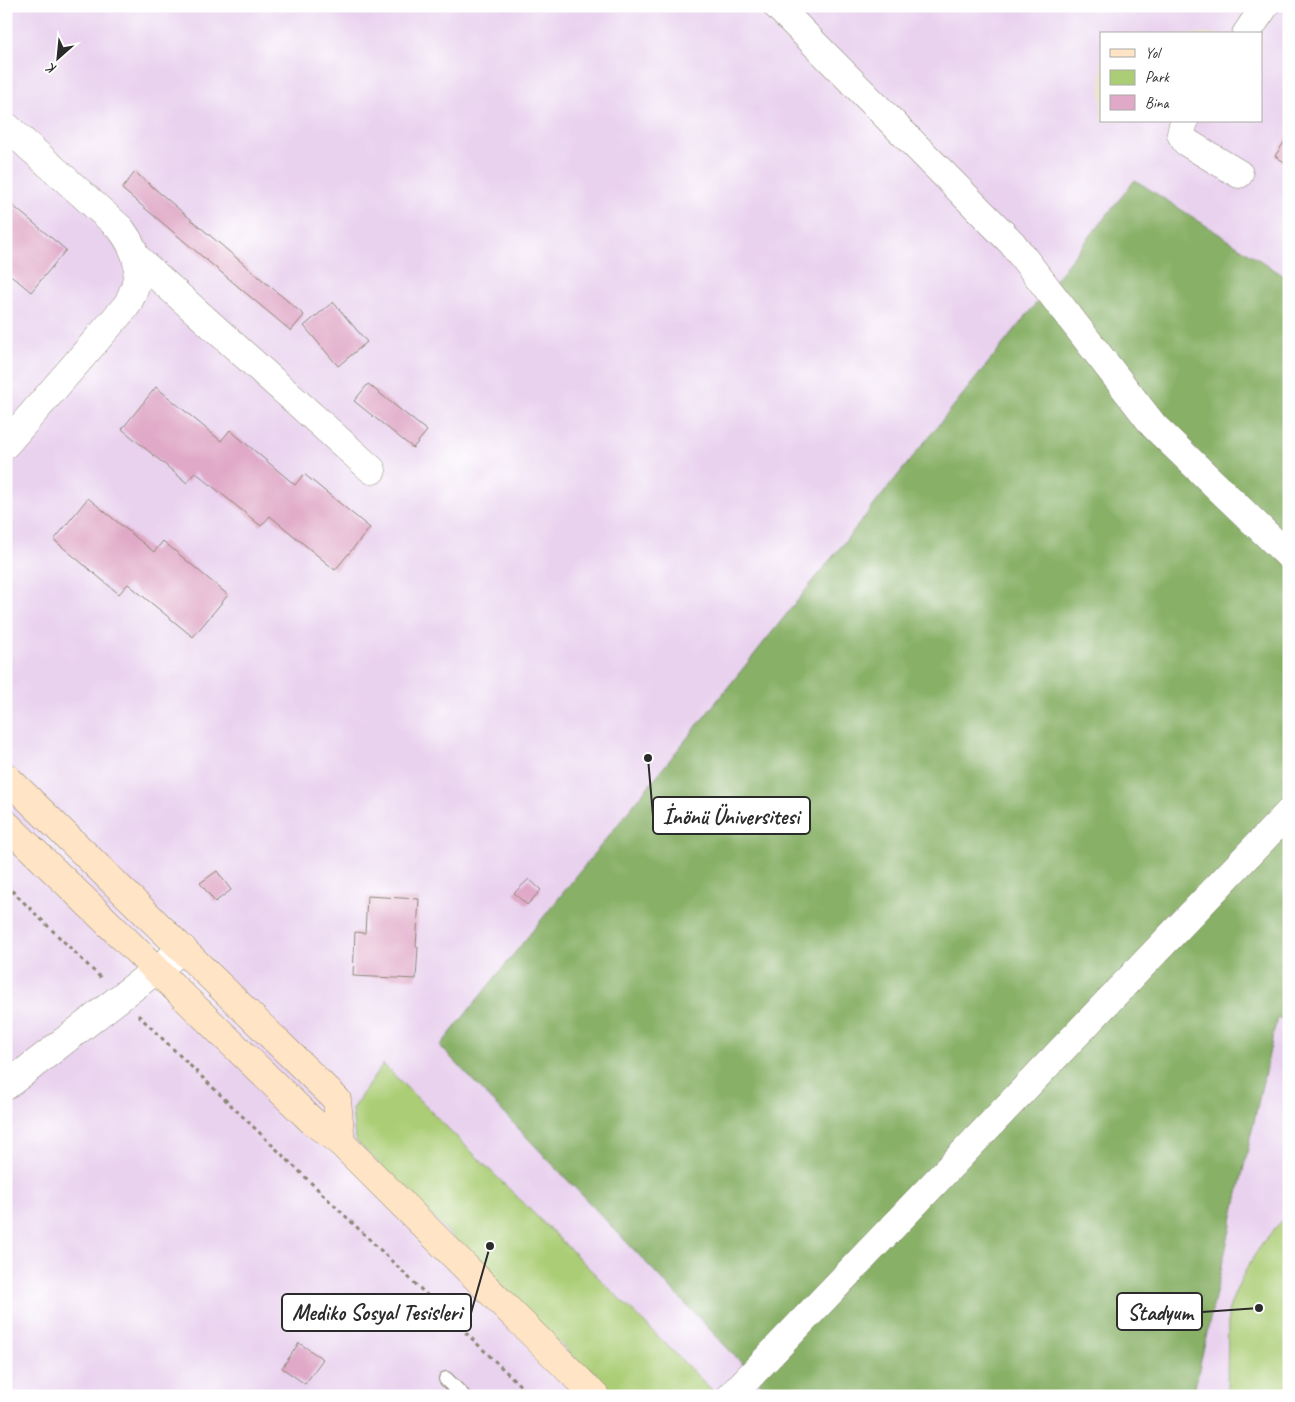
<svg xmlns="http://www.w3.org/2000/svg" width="1295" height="1402" viewBox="0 0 1295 1402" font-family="Caveat,sans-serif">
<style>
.built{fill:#e9d2ee;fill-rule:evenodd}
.green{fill:#abcd75;stroke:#6b7c50}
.forest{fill:#88b066;stroke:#5a6e48}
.building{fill:#e0a9c7}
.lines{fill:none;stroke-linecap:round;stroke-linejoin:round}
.lane-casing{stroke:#8a8676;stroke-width:16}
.street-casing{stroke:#8a8676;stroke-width:29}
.secondary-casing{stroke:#8a8676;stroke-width:29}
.path{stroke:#8a8676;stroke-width:3;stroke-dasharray:4 4;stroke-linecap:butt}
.lane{stroke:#fff;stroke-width:14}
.street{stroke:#fff;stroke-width:28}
.secondary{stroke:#ffe4c6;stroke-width:28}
.leader{fill:none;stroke:#2b2b2b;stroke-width:2}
.callout-dot{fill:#2b2b2b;stroke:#fff;stroke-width:2}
.callout{fill:#fff;stroke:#2b2b2b;stroke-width:2}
.callout-label{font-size:22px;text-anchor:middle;font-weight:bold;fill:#2b2b2b}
</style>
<rect width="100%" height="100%" fill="#fff"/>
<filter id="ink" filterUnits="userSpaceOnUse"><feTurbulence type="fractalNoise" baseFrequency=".02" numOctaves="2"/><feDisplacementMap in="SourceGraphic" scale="10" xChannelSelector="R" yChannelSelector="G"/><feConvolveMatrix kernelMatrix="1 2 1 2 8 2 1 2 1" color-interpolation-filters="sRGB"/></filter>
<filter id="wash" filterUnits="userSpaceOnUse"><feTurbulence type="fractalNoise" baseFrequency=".0096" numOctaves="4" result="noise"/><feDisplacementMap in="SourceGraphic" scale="20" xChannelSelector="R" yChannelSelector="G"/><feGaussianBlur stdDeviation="1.12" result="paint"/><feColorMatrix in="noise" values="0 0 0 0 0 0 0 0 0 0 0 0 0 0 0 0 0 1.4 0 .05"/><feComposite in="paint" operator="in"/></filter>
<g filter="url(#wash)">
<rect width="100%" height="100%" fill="#e8e2c0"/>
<path class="built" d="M6 6H1289V1396H6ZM1101 34H1261V121H1101Z"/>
<path class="green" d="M383 1064 718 1396H613L355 1140 352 1109Z
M1289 1214V1396H1227L1228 1312C1240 1275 1260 1241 1289 1214Z"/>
<path class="forest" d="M1135 180 1289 279V1023L1277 1018 1193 1396H773L440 1046Z"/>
<g id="blocks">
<path class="building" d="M1289 135V165L1275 156Z
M135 172 304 315 291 331 122 189Z
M6 200 66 250 31 292 6 271Z
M333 302 367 342 338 366 304 326Z
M368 384 427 431 413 448 354 401Z
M156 387 221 441 230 430 295 485 304 474 370 528 335 570 270 516 261 526 195 472 187 483 122 429Z
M88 498 154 552 163 541 228 595 193 637 128 584 119 594 54 540Z
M217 871 231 890 215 902 200 883Z
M529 879 541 890 527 905 514 893Z
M367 896 419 899 416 947H418L416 979 353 976 355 932 365 933Z
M299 1343 323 1359 305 1384 282 1368Z"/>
</g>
</g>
<g filter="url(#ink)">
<use href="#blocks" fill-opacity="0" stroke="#8a8676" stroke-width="1"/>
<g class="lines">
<defs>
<path id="lane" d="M446 1379 463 1396"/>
<path id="street" d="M777 6 1012 243 1154 426 1289 556
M1246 34 1265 6
M1184 121 1181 134 1186 142 1239 174
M6 126 121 229C141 256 143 275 127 305L6 444
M137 258 372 470
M6 1086 183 949
M731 1396 1289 812"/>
<path id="secondary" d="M6 777 337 1100 341 1143
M6 824 312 1121 341 1143 595 1396"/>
</defs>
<use href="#lane" class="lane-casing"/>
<use href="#street" class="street-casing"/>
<use href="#secondary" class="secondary-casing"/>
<path class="path" d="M6 885 102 979
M138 1015 531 1396"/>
<use href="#lane" class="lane"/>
<use href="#street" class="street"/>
<use href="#secondary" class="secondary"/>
</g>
</g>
<path class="leader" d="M648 758L653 816M1259 1308L1202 1312M490 1246L471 1313"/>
<g class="callout-dot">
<circle cx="648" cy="758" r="5"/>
<circle cx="1259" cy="1308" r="5"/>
<circle cx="490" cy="1246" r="5"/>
</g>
<g class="callout">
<rect x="653" y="797" width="157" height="37" rx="5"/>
<rect x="1117" y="1293" width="85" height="37" rx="5"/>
<rect x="282" y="1294" width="189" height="37" rx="5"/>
</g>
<g class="callout-label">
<text x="731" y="824">İnönü Üniversitesi</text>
<text x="1160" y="1320">Stadyum</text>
<text x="377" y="1320">Mediko Sosyal Tesisleri</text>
</g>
<rect width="1295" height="1402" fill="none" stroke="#fff" stroke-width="25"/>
<rect x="1100" y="32" width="162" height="90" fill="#ffffff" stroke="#aaaaaa"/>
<rect x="1110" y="49" width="25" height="8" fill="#ffe4c6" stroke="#aaaaaa"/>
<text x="1145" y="58" font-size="15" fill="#2b2b2b">Yol</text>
<rect x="1110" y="70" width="25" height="15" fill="#abcd75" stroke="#aaaaaa"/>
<text x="1145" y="82" font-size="15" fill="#2b2b2b">Park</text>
<rect x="1110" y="95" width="25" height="15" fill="#e0a9c7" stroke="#aaaaaa"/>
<text x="1145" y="108" font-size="15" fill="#2b2b2b">Bina</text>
<g transform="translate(58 58) rotate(207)" stroke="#ffffff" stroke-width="4" paint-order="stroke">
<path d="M0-4L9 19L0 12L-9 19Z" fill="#2b2b2b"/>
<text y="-8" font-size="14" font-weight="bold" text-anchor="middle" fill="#2b2b2b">K</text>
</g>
</svg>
